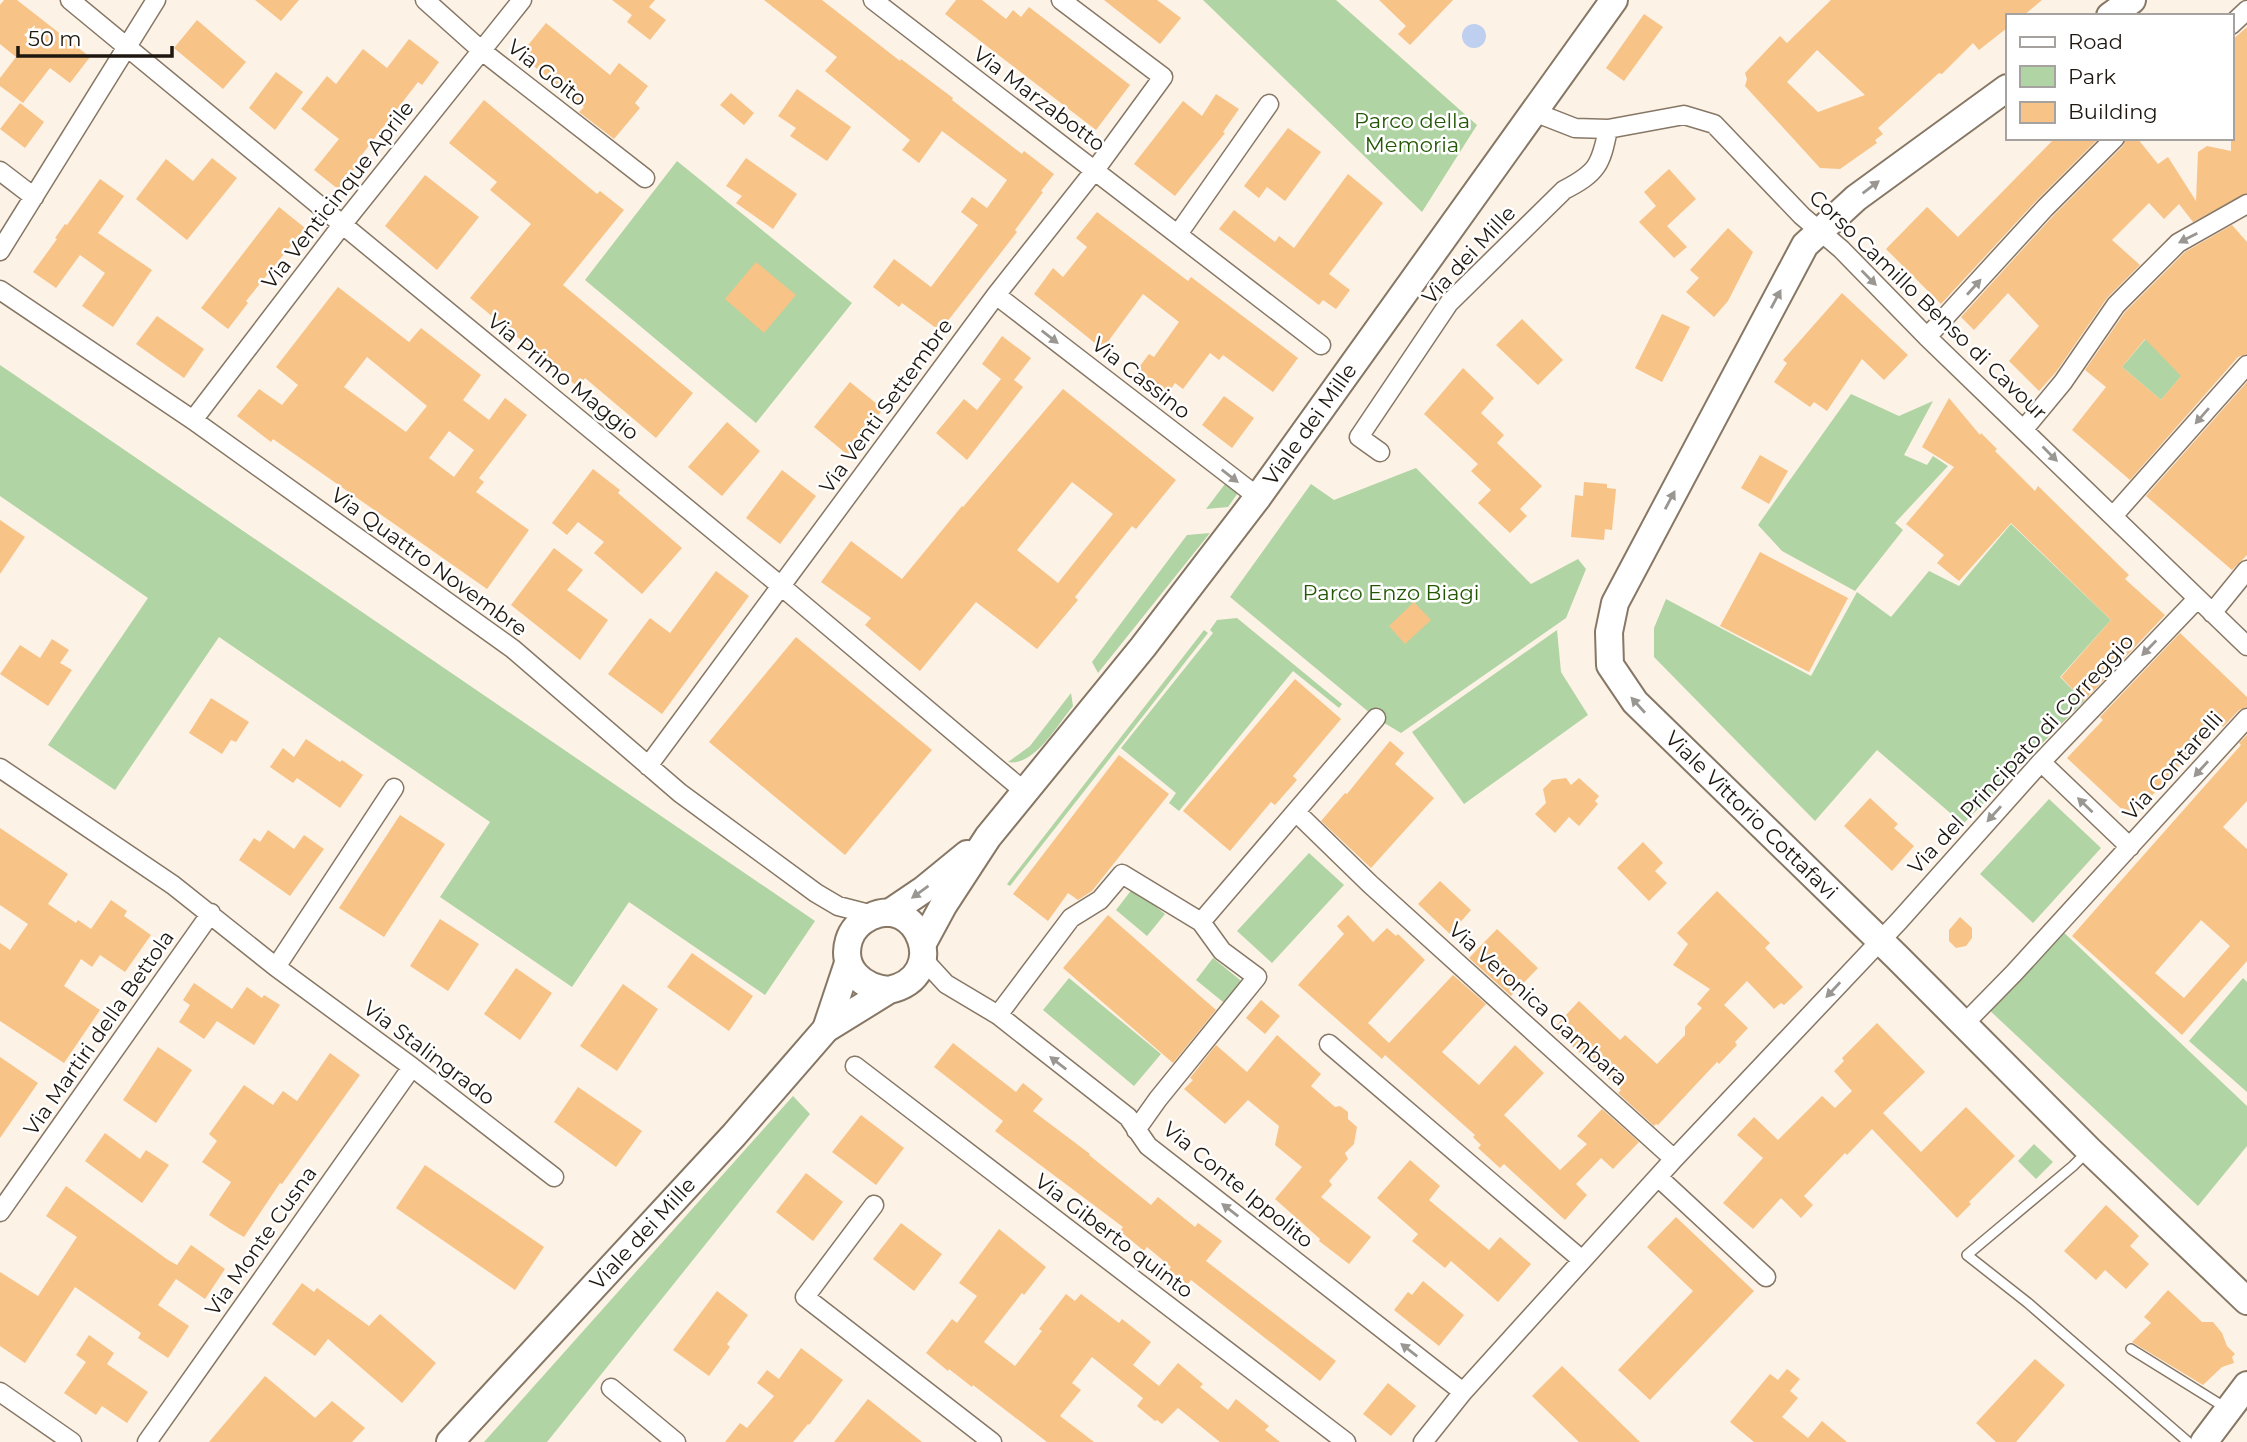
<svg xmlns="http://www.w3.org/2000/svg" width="2247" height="1442" viewBox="0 0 2247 1442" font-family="Montserrat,sans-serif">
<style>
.green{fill:#b0d4a3}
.water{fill:#becfef}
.building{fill:#f7c387;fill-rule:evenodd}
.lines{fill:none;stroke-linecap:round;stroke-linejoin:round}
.lane-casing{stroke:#877765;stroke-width:12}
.street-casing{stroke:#877765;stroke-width:21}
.secondary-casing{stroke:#877765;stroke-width:30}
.lane{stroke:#fff;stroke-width:9}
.street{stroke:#fff;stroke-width:18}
.secondary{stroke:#fff;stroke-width:26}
.oneway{fill:#9a9793}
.labels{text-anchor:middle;stroke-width:5;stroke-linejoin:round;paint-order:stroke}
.street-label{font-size:21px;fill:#1e1710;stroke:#fff}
.park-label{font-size:21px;fill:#235704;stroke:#fff}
</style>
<rect width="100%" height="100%" fill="#fdf2e6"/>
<path class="green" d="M1203 0H1336L1477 125 1422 212Z
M677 161 852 303 756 423 585 280Z
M2166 315 2205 348 2161 400 2122 367Z
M0 365 815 921 765 995 629 902 572 987 440 897 490 822 219 637 115 790 48 745 148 598 0 496Z
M1851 394 1899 416 1933 401 1904 455 1927 465 1933 456 1948 466 1895 523 1903 530 1855 591 1782 551 1758 525Z
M1416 468 1531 584 1578 559 1586 569 1566 618 1401 733 1376 718 1230 597 1311 484 1334 500Z
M1228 480 1240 490 1228 507 1206 509Z
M2011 524 2111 620 2060 677 2084 701 1963 824 1877 750 1815 821 1654 657V628L1666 599 1811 676 1857 592 1891 617 1929 571 1959 586Z
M1210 533 1098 673 1092 662 1187 535Z
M1237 618 1342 704 1339 708 1293 671 1179 811 1169 803 1176 793 1121 748 1213 633 1210 630 1217 620Z
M1204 630 1208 633 1010 886 1007 884Z
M1557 630 1561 672 1588 715 1464 804 1412 732Z
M1071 693 1073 706C1058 724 1034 767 1008 762L1030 746Z
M2049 799 2101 848 2033 923 1980 874Z
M1309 853 1344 885 1272 963 1237 931Z
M1133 888 1165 914 1147 936 1116 910Z
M2058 927 2247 1106V1146L2198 1206 1985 1006Z
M1213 958 1245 984 1228 1006 1196 980Z
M1069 978 1161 1054 1134 1086 1043 1010Z
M2243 978 2247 982V1092L2189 1041Z
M793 1096 810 1114 547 1442H484Z
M2034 1144 2053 1162 2036 1179 2018 1161Z"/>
<path class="water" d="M1462 36a12 12 0 1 1 24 0a12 12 0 1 1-24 0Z"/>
<path class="building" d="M4 0H17L90 57 70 83 50 68 23 103 0 86V78L16 57 0 44V5Z
M255 0H299L281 21Z
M612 0H655L649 7 666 20 650 40 627 22 632 15Z
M764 0H822L900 61 901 59 953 98 952 100 1022 154 1024 151 1054 174 1041 191 1043 192 1015 230 1017 232 940 331 902 303 899 307 873 287 894 259 931 287 978 225 961 212 972 197 987 208 1007 180 942 131 919 163 902 150 910 140 825 71 837 57Z
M956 0H982L1006 19 1013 10 1021 17 1029 7 1130 85 1096 130 945 14Z
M1104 0H1157L1181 18 1160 44Z
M1379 0H1453L1410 45 1398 34 1406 26Z
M1831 0H2042L2023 16H2007V28L1979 50 1973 43 1942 74 1939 73 1878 128 1883 134 1875 140 1877 143 1840 169 1820 168 1745 86 1747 79 1745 73 1780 36 1787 43ZM1817 50 1865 95 1818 112 1787 82Z
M1644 14 1663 27 1624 81 1606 68Z
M197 20 246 62 223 89 174 48Z
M546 23 610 75 619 63 648 86 635 103 640 108 614 139 579 112 584 107 520 55Z
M2247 27V193L2193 222 2179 204 2164 219 2149 203 2112 240 2140 265 2107 298 2056 372 2039 391 2009 361 2039 326 2008 293 1974 330 1961 317 2053 216 2123 146 2126 138H2137L2158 164 2168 157 2196 201 2198 152 2207 146 2231 151V41Z
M409 39 439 62 422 85 418 82 354 165 356 167 338 189 314 170 339 139 301 109 327 76 336 84 363 49 387 68Z
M276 72 303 92 275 130 249 108Z
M797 89 851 127 827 161 790 136 796 128 778 116Z
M731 93 754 113 744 125 720 105Z
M1216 94 1239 109 1223 132 1225 133 1175 196 1134 164 1183 101 1202 116Z
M484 100 597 194 600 191 624 210 563 285 693 393 656 438 585 378 578 387 470 298 531 224 490 190 497 182 449 143Z
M20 103 44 122 25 148 0 129Z
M1288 128 1321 152 1285 201 1267 187 1259 198 1244 186Z
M2055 138H2099L2037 200 1941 304 1886 249 1927 207 1958 237Z
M212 158 237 178 187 240 136 199 166 159 193 181Z
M746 158 797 194 773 229 736 203 742 196 726 186Z
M1669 169 1696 199 1667 226 1687 247 1674 258 1639 222 1656 206 1644 192Z
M1348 174 1383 203 1329 274 1350 290 1336 309 1323 300 1319 305 1219 229 1234 210 1275 242 1279 236 1294 248Z
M425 175 479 217 437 270 385 226Z
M100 179 124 196 98 233 152 270 113 327 82 306 105 273 80 255 56 288 33 272 57 239 55 238 65 224 67 225Z
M279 207 305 228 246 301 248 303 228 329 201 308Z
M1097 212 1188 281 1191 277 1298 358 1273 392 1223 355 1219 360 1210 353 1183 389 1175 383 1168 393 1137 370 1149 354 1154 357 1179 322 1143 294 1104 347 1103 345 1101 348 1034 294 1053 268 1063 277 1087 247 1076 238Z
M2232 225 2247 242V354L2238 357 2130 480 2072 430 2106 387 2085 370 2125 312 2185 252ZM2145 339 2181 376 2161 400 2122 367Z
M1728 228 1753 252 1728 301 1714 317 1686 292 1699 278 1690 270Z
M756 262 796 295 764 333 725 299Z
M338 287 409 342 421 328 481 375 463 400 489 420 505 398 527 415 479 478 484 482 476 492 529 530 487 589 273 439 271 442 237 416 259 389 282 405 298 385 276 367ZM367 357 427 406 406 432 344 387ZM449 431 474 450 454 477 429 458Z
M1842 293 1908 355 1884 380 1862 359 1827 411 1814 402 1810 407 1774 382 1787 363 1783 360Z
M1662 314 1690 327 1662 382 1635 368Z
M157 316 204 349 184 378 136 344Z
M1522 319 1563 360 1538 385 1496 345Z
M1002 336 1031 358 1014 380 1023 387 967 460 936 433 964 399 977 410 1001 379 982 364Z
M1463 368 1494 398 1481 413 1504 435 1497 443 1542 486 1520 509 1527 516 1510 533 1478 503 1491 490 1471 471 1478 464 1424 414Z
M850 382 883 409 861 437 863 439 849 456 814 427Z
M2247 382V555L2232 570 2146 496Z
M1063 389 1176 480 1136 529 1132 526 1075 597 1078 600 1037 649 976 602 920 671 865 625 871 618 821 582 851 541 902 579 962 506 963 507ZM1072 482 1113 514 1058 583 1017 550Z
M1224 396 1254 418 1232 448 1202 425Z
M1949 398 1980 435 1981 433 1997 449 1995 451 2035 491 2038 486 2129 575 2125 579 2165 615 2084 701 2061 677 2111 620 2011 523 1959 581 1937 563 1944 555 1906 524 1954 467 1922 447Z
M727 422 760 451 722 496 688 467Z
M1760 455 1788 471 1769 504 1741 488Z
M593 469 620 490 618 493 682 548 642 594 594 553 604 542 578 522 567 535 552 523Z
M782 470 816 496 780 544 746 518Z
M1584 482 1607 484V488L1616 489 1612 530 1605 529 1604 540 1571 537 1575 495 1583 496Z
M0 520 25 537 0 574Z
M554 548 583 570 567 590 608 620 580 660 511 605Z
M1760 552 1848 598 1809 672 1720 626Z
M716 571 749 596 662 714 608 674 650 618 670 633Z
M1414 602 1431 620 1405 644 1389 626Z
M2180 633 2247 697V707L2239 710 2223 727 2220 723 2131 818 2067 758 2103 720 2100 717Z
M796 637 932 750 845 855 709 742Z
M52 639 69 650 60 663 72 670 48 706 0 674 20 645 40 658Z
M1295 679 1341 719 1293 776 1297 780 1275 805 1271 802 1230 851 1183 811Z
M211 698 249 722 236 742 231 740 222 754 189 733Z
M2247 735V801L2223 827 2247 849V961L2182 1035 2072 936 2241 745 2239 743ZM2201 920 2230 946 2184 998 2155 973Z
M306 739 340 762 342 760 363 775 340 808 297 778 293 783 270 767 283 748 294 757Z
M1390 741 1404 753 1395 764 1434 798 1371 868 1321 821 1345 793 1347 794Z
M1119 755 1169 794 1092 891 1078 900 1068 893 1048 921 1013 894Z
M1566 778 1571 785 1579 778 1599 796 1595 801 1598 804 1579 826 1569 817 1555 833 1535 814 1546 803 1543 789 1552 780Z
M1870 798 1898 824 1894 828 1914 846 1892 871 1844 826Z
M400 815 445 844 384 937 339 908Z
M0 828 68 874 48 904 76 923 78 920 91 929 111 900 127 911 124 916 151 935 125 972 100 955 92 967 81 959 64 986 100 1010 64 1063 0 1021V943L10 950 28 924 0 905Z
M268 830 294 849 304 835 324 849 290 896 239 860 254 838 260 842Z
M1643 842 1663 863 1655 871 1667 883 1649 901 1617 868Z
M1440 881 1471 910 1450 934 1418 904Z
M1717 891 1770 943 1765 948 1803 987 1784 1005 1781 1003 1774 1009 1747 981 1724 1005 1748 1028 1735 1042 1737 1045 1719 1064 1717 1062 1658 1125 1656 1124 1654 1126 1618 1093 1621 1090 1553 1029 1579 1001 1620 1040 1625 1035 1657 1064 1685 1035V1027L1702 1008 1697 1004 1710 989 1673 965 1688 944 1677 933Z
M1108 915 1216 1010 1173 1063 1063 968Z
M1348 915 1373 942 1387 928 1396 936 1398 934 1425 960 1368 1023 1389 1043 1453 975 1486 1004 1442 1052 1479 1085 1515 1045 1544 1073 1504 1115 1560 1170 1587 1144 1577 1136 1602 1109 1639 1142 1613 1169 1601 1158 1576 1184 1587 1195 1565 1220 1504 1164 1500 1168 1478 1148 1481 1145 1473 1137 1475 1135 1385 1055 1382 1059 1298 985 1344 934 1337 926Z
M1960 917 1972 928V938L1966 946 1956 948 1949 941V930Z
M440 919 479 944 448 991 410 966Z
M1497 929 1538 968 1511 996 1469 958Z
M692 953 753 996 729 1031 667 987Z
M516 968 552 993 520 1040 484 1014Z
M194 983 232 1009 247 987 262 998 264 995 280 1005 254 1045 217 1021 204 1039 179 1022 190 1005 183 1000Z
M623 984 658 1009 617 1071 580 1046Z
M1261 1000 1280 1016 1265 1034 1246 1018Z
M1877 1023 1925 1072 1883 1113 1921 1152 1966 1107 2015 1156 1969 1202 1971 1204 1957 1218 1872 1129 1847 1155 1845 1153 1804 1196 1813 1205 1801 1218 1781 1198 1753 1229 1723 1203 1763 1158 1737 1135 1754 1117 1778 1140 1822 1096 1835 1108 1852 1091 1834 1071 1844 1061 1842 1058Z
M1277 1035 1321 1074 1311 1086 1335 1107 1340 1106 1348 1112V1119L1357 1127 1354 1144 1345 1153 1348 1159 1329 1181 1332 1185 1321 1197 1371 1237 1349 1264 1319 1241 1320 1239 1275 1199 1302 1167 1275 1145 1279 1126 1248 1100 1225 1124 1184 1089 1193 1080 1190 1078 1216 1045 1247 1072Z
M953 1043 1016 1092 1023 1083 1043 1099 1033 1111 1090 1154 1089 1155 1151 1205 1158 1197 1195 1227 1198 1223 1222 1241 1206 1261 1336 1361 1320 1381 1191 1280 1187 1285 1168 1271 1171 1267 1147 1247 1144 1251 1120 1231 1123 1227 995 1131 1003 1121 934 1067Z
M158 1047 192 1070 156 1123 123 1100Z
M330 1053 360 1075 282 1184 280 1183 244 1237 230 1229 209 1215 231 1182 202 1162 217 1141 209 1134 244 1085 273 1105 283 1091 297 1101Z
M0 1057 38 1083 0 1138Z
M578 1087 642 1131 616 1167 554 1122Z
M861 1115 904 1148 876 1185 832 1152Z
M105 1133 140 1159 146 1150 169 1165 142 1203 85 1161Z
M1410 1160 1440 1186 1429 1200 1489 1250 1500 1237 1531 1264 1498 1302 1451 1261 1445 1268 1412 1241 1418 1234 1377 1198Z
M425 1165 544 1247 515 1290 396 1208Z
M806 1173 843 1202 813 1241 776 1212Z
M66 1186 168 1260 177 1265 191 1245 225 1269 205 1299 176 1279 158 1305 189 1326 168 1358 138 1338 141 1333 75 1287 25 1363 0 1346V1272L38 1296 77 1237 46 1216Z
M2106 1205 2139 1236 2130 1246 2149 1264 2126 1289 2105 1270 2096 1280 2064 1251Z
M1676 1217 1754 1291 1650 1400 1618 1370 1693 1291 1647 1247Z
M901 1223 942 1254 914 1291 873 1259Z
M999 1229 1046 1267 1024 1295 1022 1293 984 1342 1015 1366 1042 1331 1039 1329 1066 1294 1075 1301 1081 1294 1119 1323 1122 1319 1151 1342 1133 1365 1159 1386 1178 1363 1203 1384 1200 1387 1228 1410 1236 1399 1269 1426 1265 1430 1280 1442H1220L1178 1408 1162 1424 1157 1420 1155 1421 1137 1406 1143 1398 1092 1357 1072 1383 1081 1390 1060 1416 1094 1442H1047L973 1385 972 1387 949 1369 948 1371 926 1353 952 1319 957 1323 977 1296 959 1283Z
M1423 1281 1464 1315 1439 1346 1394 1310 1408 1292 1412 1295Z
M302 1283 314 1292 317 1288 369 1326 380 1314 436 1363 402 1403 328 1339 315 1356 272 1324Z
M2168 1290 2202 1322H2213L2222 1333 2227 1346 2235 1354 2232 1357 2234 1363 2222 1367 2203 1385 2132 1342 2151 1323 2144 1317Z
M717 1291 748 1315 727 1344 730 1347 709 1376 673 1350Z
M89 1335 114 1353 107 1364 148 1392 127 1423 102 1406 96 1415 64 1393 86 1362 76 1355Z
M801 1348 843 1380 809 1425 808 1424 793 1442H725L740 1423 747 1428 774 1396 757 1383 767 1370 779 1379Z
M2035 1359 2065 1385 2016 1442H1996L1976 1423Z
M1562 1366 1640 1442H1579L1532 1396Z
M1787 1369 1800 1379 1790 1391 1798 1398 1782 1417 1808 1438 1822 1421 1847 1442H1754L1730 1422 1770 1374 1778 1380Z
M265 1376 315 1418 332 1401 365 1428 352 1442H209Z
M1388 1383 1416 1406 1391 1436 1363 1414Z
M868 1399 922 1442H834Z"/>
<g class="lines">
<defs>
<path id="lane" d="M2088 1151 2073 1166 1967 1255 2028 1303 2188 1442
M2131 1349 2226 1408"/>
<path id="street" d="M70 0 781 586 1025 792
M425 0 482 51 645 178
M873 0 1321 345
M2231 25 2247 10
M1534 112 1575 128 1608 129 1684 115 1714 124 1802 216 1841 249 1927 337 2247 646
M0 171 34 197
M1178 234 1269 104
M0 251 156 0
M0 290 193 420 513 649 680 793 816 893 838 906 873 915
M996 295 1258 497
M1927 337 2045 208 2115 138
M193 420 342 225 522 0
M2024 429 2063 382 2116 305 2178 243 2247 204
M1380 452 1359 437 1449 303 1564 190C1597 173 1601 165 1608 129
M2113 516 2247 365
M2212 613 2247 570
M2041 762 2130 847
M648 766 996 295 1095 170 1163 77 1061 0
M0 768 173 885 276 967 412 1067 554 1177
M1296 812 1370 884 1674 1159
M923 959 946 984 998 1015 1128 1117 1148 1146 1463 1392
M276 967 394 788
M998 1015 1071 918 1100 900 1122 874 1201 922 1376 718
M1964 1024 2014 973 2247 718
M1329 1044 1582 1260
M855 1066 1346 1442
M1136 1130 1158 1099 1257 977 1222 951 1201 922
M1658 1177 1766 1277
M874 1205 805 1297 992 1442
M0 1212 211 913
M611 1388 676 1442
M0 1392 72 1442
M147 1442 412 1067
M1423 1442 1463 1392 1674 1159 1899 921 2041 762 2197 599"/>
<g id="secondary">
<path d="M2110 16 2132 0"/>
<path id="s1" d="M2007 88 1856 198 1805 245 1615 603 1609 632 1610 665 1635 702 1897 957 2089 1150 2247 1301"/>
<path d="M889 913 923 890 967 854"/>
<path id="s2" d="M923 943 943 906 988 837 1143 647 1258 497 1614 0"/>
<path d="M826 1029 848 963"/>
<path id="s3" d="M450 1442 734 1135 826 1029 889 990C952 976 917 893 870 917 860 922 852 930 849 940 840 969 863 988 889 990"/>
<path d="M2204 1442 2247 1385"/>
</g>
</defs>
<use href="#lane" class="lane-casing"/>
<use href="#street" class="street-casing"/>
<use href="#secondary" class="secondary-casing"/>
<use href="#lane" class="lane"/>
<use href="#street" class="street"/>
<use href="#secondary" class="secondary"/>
</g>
<defs><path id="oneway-solid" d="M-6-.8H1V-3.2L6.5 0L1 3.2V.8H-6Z" transform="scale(1.75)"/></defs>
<g class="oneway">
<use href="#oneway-solid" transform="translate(1871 187) rotate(-37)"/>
<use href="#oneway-solid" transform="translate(2188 238) rotate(153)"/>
<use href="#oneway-solid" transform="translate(1869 278) rotate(45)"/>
<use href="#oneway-solid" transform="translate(1974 287) rotate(-48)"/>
<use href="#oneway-solid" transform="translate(1776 299) rotate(-62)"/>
<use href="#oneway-solid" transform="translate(1050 337) rotate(38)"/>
<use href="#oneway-solid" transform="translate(2202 416) rotate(131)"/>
<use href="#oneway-solid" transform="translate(2050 454) rotate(45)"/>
<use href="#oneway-solid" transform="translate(1230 476) rotate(38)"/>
<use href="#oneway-solid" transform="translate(1670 500) rotate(-62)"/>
<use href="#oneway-solid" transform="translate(2149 648) rotate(134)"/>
<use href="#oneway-solid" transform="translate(1638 705) rotate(-132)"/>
<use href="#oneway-solid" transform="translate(2201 769) rotate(132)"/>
<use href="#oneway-solid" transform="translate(2085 805) rotate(-136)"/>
<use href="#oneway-solid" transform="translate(1994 814) rotate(132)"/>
<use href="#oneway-solid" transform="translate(920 892) rotate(144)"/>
<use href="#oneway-solid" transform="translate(1833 990) rotate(133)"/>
<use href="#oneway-solid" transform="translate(1058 1063) rotate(-142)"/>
<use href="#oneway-solid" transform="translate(1230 1210) rotate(-142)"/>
<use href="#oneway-solid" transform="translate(1409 1350) rotate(-142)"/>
</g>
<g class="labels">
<g class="street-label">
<text transform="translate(547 73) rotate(38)" y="7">Via Goito</text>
<text transform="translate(1039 99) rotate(37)" y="7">Via Marzabotto</text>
<text transform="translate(338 195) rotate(-52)" y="7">Via Venticinque Aprile</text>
<text transform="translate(1469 255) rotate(-47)" y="7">Via dei Mille</text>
<text transform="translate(1928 305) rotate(44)" y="7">Corso Camillo Benso di Cavour</text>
<text transform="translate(563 377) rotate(39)" y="7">Via Primo Maggio</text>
<text transform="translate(1141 378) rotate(38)" y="7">Via Cassino</text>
<text transform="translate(886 406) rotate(-54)" y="7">Via Venti Settembre</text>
<text dy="7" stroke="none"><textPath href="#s2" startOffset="648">Viale dei Mille</textPath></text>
<text transform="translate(429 562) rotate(36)" y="7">Via Quattro Novembre</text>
<text transform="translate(2021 754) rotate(-47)" y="7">Via del Principato di Correggio</text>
<text transform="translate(2173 766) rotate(-48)" y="7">Via Contarelli</text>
<text dy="7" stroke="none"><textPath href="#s1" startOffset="931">Viale Vittorio Cottafavi</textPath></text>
<text transform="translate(1538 1004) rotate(42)" y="7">Via Veronica Gambara</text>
<text transform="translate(99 1033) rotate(-55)" y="7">Via Martiri della Bettola</text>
<text transform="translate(429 1053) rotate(37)" y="7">Via Stalingrado</text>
<text transform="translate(1238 1185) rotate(39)" y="7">Via Conte Ippolito</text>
<text dy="7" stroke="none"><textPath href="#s3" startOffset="284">Viale dei Mille</textPath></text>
<text transform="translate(1114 1236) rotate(37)" y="7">Via Giberto quinto</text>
<text transform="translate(261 1241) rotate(-55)" y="7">Via Monte Cusna</text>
</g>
<g class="park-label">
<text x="1412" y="128">Parco della<tspan x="1412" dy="24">Memoria</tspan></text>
<text x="1391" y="600">Parco Enzo Biagi</text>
</g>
</g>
<rect x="2006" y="14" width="228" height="126" fill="#ffffff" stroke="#a5a29f" stroke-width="2"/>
<rect x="2020" y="37" width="35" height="10" fill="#ffffff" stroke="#a5a29f" stroke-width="2"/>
<text x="2068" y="49" font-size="21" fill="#1e1710">Road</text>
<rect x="2020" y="66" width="35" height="21" fill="#b0d4a3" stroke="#a5a29f" stroke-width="2"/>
<text x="2068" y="84" font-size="21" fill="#1e1710">Park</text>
<rect x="2020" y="102" width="35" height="21" fill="#f7c387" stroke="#a5a29f" stroke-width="2"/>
<text x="2068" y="119" font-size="21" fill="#1e1710">Building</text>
<path d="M18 46v10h154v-10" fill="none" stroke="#1e1710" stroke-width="3.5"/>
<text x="28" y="46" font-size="21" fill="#1e1710" stroke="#ffffff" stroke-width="5" paint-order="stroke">50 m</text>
</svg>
